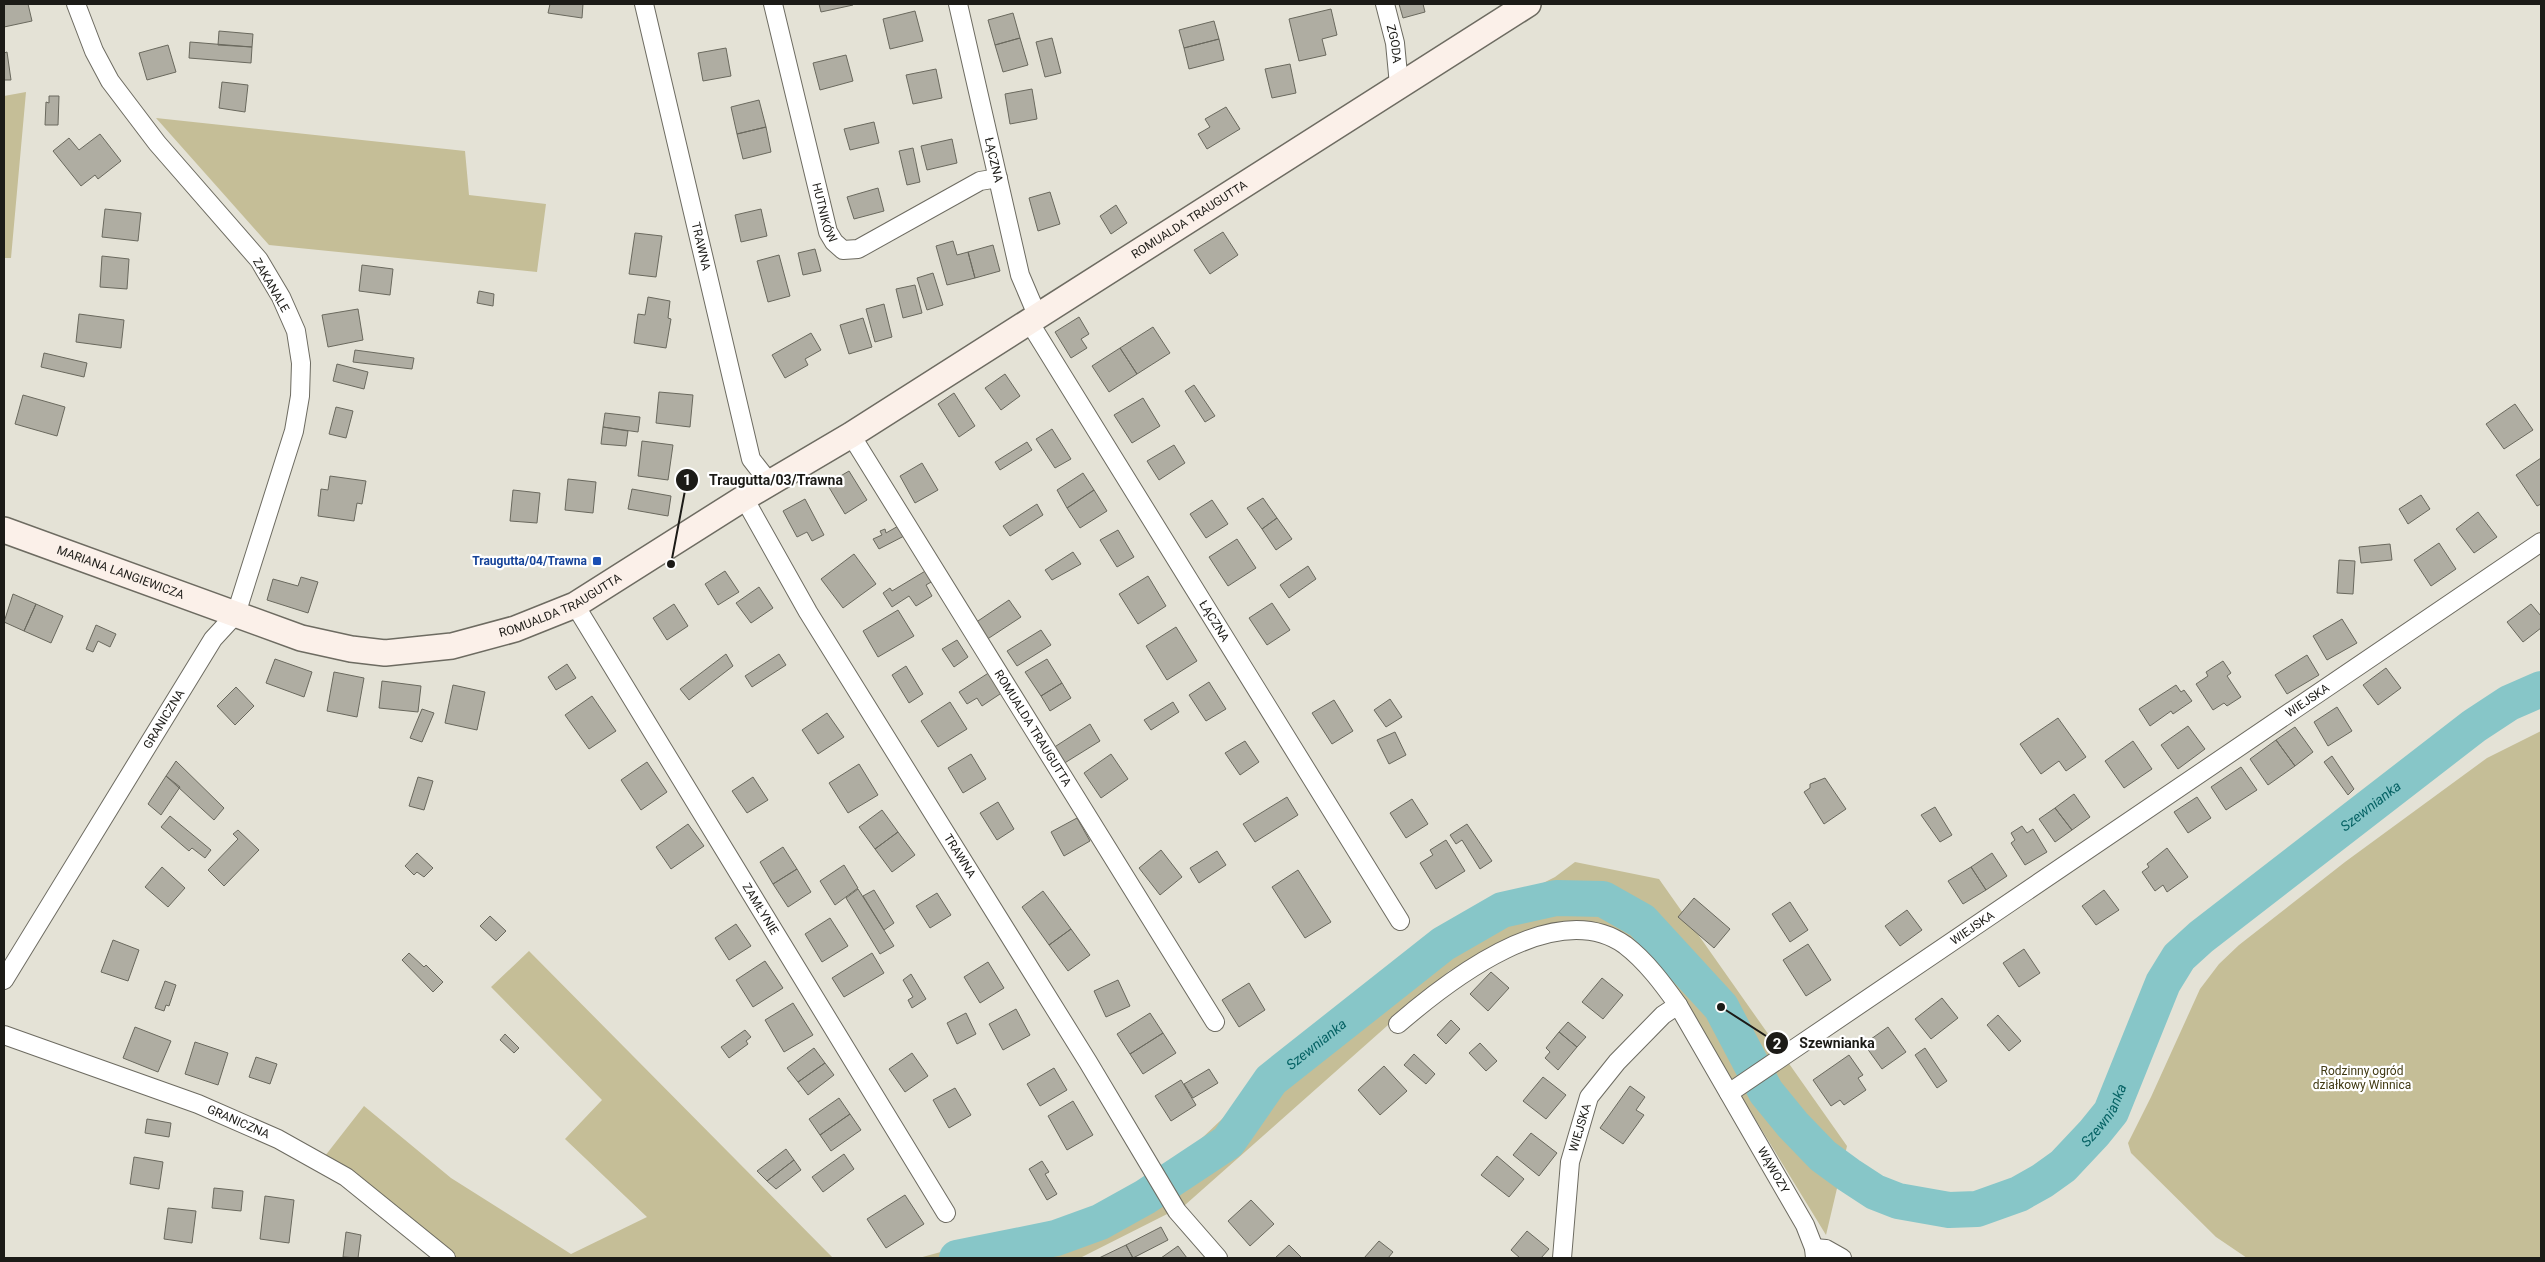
<svg xmlns="http://www.w3.org/2000/svg" width="2545" height="1262" viewBox="0 0 2545 1262" font-family="Roboto,sans-serif">
<style>
.green{fill:#c5be97}
.lines{fill:none;stroke-linecap:round;stroke-linejoin:round}
.river{stroke:#87c6c8;stroke-width:36}
.building{fill:#afada2;stroke:#6a695e}
.street-casing{stroke:#6d6b61;stroke-width:20}
.secondary-casing{stroke:#6d6b61;stroke-width:28}
.street{stroke:#fff;stroke-width:18}
.secondary{stroke:#fbf0e9;stroke-width:25}
.transit-dot{fill:#1a4fb4;stroke:#fff;stroke-width:2}
.labels{text-anchor:middle;stroke-width:4.5;stroke-linejoin:round;paint-order:stroke}
.street-label{font-size:12px;fill:#1c1b17;stroke:#fff}
.transit-label{font-size:12px;font-weight:bold;fill:#164399;stroke:#fff;text-anchor:end}
.park-label{font-size:12px;fill:#403912;stroke:#fff}
.water-label{font-size:14px;font-style:italic;fill:#056264;stroke:#fff}
.leader{fill:none;stroke:#1c1b17;stroke-width:2}
.callout-dot{fill:#1c1b17;stroke:#fff;stroke-width:2}
.mark-label{font-size:15px;text-anchor:middle;font-weight:bold;fill:#fff}
.callout-label{font-size:14px;text-anchor:middle;font-weight:bold;fill:#1c1b17;stroke:#fff;stroke-width:4.5;stroke-linejoin:round;paint-order:stroke}
</style>
<rect width="100%" height="100%" fill="#e4e2d6"/>
<path class="green" d="M26 92 11 258H4V96Z
M156 118 465 151 469 195 546 204 537 272 269 245Z
M2541 731V1258H2247L2216 1237 2131 1153 2128 1143 2151 1097 2200 989 2219 964 2239 945 2345 862 2487 758Z
M1575 862 1659 879 1847 1146 1826 1235 1691 1014 1650 958 1621 933 1582 924 1523 933 1449 971 1185 1205 1080 1258H919L1106 1206 1180 1159 1323 1023 1419 946 1555 877Z
M529 951 833 1258H453L325 1156 364 1106 451 1178 571 1254 647 1217 565 1139 602 1100 491 987Z"/>
<g class="lines">
<path class="river" id="s1" d="M957 1258 1056 1238 1100 1222 1145 1197 1228 1142 1271 1080 1443 944 1502 910 1556 898 1603 899 1642 921 1721 1007 1766 1092 1793 1125 1823 1156 1849 1175 1875 1192 1898 1201 1949 1210 1977 1209 2019 1194 2042 1181 2063 1166 2094 1133 2111 1112 2163 983 2179 957 2201 937 2474 726 2509 703 2541 689"/>
</g>
<path class="building" d="M4 4H28L32 21 4 27Z
M550 4H583L582 18 548 13Z
M819 4H852L853 5 821 12Z
M1399 4H1423L1425 12 1403 18Z
M1331 9 1337 35 1322 39 1326 55 1299 61 1289 19Z
M915 11 923 41 890 49 883 19Z
M1013 13 1020 38 995 45 988 20Z
M1214 21 1219 39 1184 48 1179 30Z
M219 31 253 34 252 47 218 45Z
M1020 38 1028 65 1003 72 995 45Z
M1052 38 1061 73 1045 77 1036 42Z
M1219 39 1224 60 1189 69 1184 48Z
M190 42 252 47 251 63 189 58Z
M168 45 176 72 147 80 139 53Z
M726 48 731 76 703 81 698 53Z
M7 52 11 80H4V53Z
M846 55 853 81 820 90 813 63Z
M1290 64 1296 93 1272 98 1265 69Z
M936 69 942 98 913 104 906 75Z
M222 82 248 85 245 112 219 108Z
M1032 89 1037 119 1010 124 1005 94Z
M49 96H59L58 125H45L46 102 49 103Z
M759 100 766 127 737 134 731 107Z
M1226 107 1240 129 1207 149 1198 134 1210 127 1205 119Z
M874 122 879 143 850 150 844 129Z
M766 127 771 152 743 159 737 134Z
M100 134 121 161 98 179 95 175 81 186 53 151 69 138 79 150Z
M952 139 957 163 927 170 921 146Z
M913 148 920 182 907 185 899 151Z
M878 188 884 211 854 219 847 197Z
M1050 192 1060 224 1038 231 1029 198Z
M1116 205 1127 223 1111 234 1100 216Z
M105 209 141 213 138 241 102 237Z
M761 209 767 236 741 242 735 215Z
M1223 232 1238 255 1210 274 1194 250Z
M635 233 662 236 656 277 629 274Z
M953 241 957 255 968 252 975 278 947 285 936 246Z
M993 245 1000 271 975 278 968 252Z
M815 249 821 271 803 275 798 253Z
M779 255 790 296 768 302 757 261Z
M102 256 129 259 127 289 100 287Z
M362 265 393 269 390 295 359 291Z
M933 273 943 305 927 310 917 278Z
M915 285 922 313 903 318 896 289Z
M479 291 494 294 493 306 477 303Z
M648 297 670 301 668 318 671 319 666 348 634 343 638 314 645 315Z
M884 304 892 337 875 342 866 309Z
M358 309 363 340 328 347 322 315Z
M79 314 124 320 121 348 76 342Z
M1079 317 1089 334 1081 339 1087 348 1071 358 1055 332Z
M863 318 872 347 849 354 840 325Z
M1153 327 1170 353 1137 374 1120 348Z
M811 333 821 350 805 359 808 365 785 378 772 355Z
M1120 348 1137 374 1109 392 1092 366Z
M355 350 414 358 412 369 353 362Z
M44 353 87 363 84 377 41 367Z
M337 364 368 372 364 389 333 381Z
M1005 374 1020 396 1001 410 985 388Z
M1194 385 1215 416 1205 422 1185 391Z
M659 392 693 395 690 427 656 423Z
M954 393 975 426 959 437 938 404Z
M23 395 65 407 57 436 15 424Z
M1143 398 1160 426 1132 443 1114 415Z
M2515 404 2533 430 2504 449 2486 424Z
M336 407 353 411 346 438 329 434Z
M605 413 640 417 638 432 603 427Z
M603 427 628 431 626 446 601 444Z
M1052 429 1071 459 1055 468 1036 439Z
M642 441 673 445 668 480 638 476Z
M1027 442 1032 450 1000 470 995 462Z
M1174 445 1185 463 1159 480 1147 461Z
M2541 458V504L2537 506 2516 475Z
M922 463 938 490 915 503 900 476Z
M849 471 867 500 845 514 827 484Z
M1083 473 1094 490 1067 508 1057 490Z
M330 476 366 481 362 504 357 503 354 521 318 516 321 489 328 490Z
M568 479 596 482 593 513 565 510Z
M632 489 671 496 668 516 628 509Z
M513 490 540 493 537 523 510 521Z
M1094 490 1107 511 1080 528 1067 508Z
M2421 495 2430 509 2408 524 2399 509Z
M1263 498 1277 518 1262 529 1247 508Z
M805 499 824 535 812 541 807 532 797 537 783 511Z
M1212 500 1228 524 1206 538 1190 514Z
M1037 504 1043 515 1010 536 1003 526Z
M2478 512 2497 537 2474 553 2456 529Z
M1277 518 1292 539 1276 550 1262 529Z
M900 525 906 535 879 549 873 539 882 535 880 531 885 529 886 533Z
M1118 530 1134 557 1117 567 1100 540Z
M1237 539 1256 568 1228 586 1209 557Z
M2439 543 2456 569 2431 586 2414 560Z
M2390 544 2392 560 2361 563 2359 547Z
M1073 552 1081 564 1052 580 1045 570Z
M854 554 876 584 843 608 821 579Z
M2339 560 2355 561 2353 594 2337 593Z
M1308 566 1316 579 1289 598 1280 585Z
M927 570 933 581 926 585 932 596 916 606 909 596 892 607 883 593 890 588 892 591Z
M725 571 739 592 718 605 705 584Z
M1148 576 1166 606 1138 624 1119 594Z
M301 577 318 582 308 613 267 600 273 579 298 586Z
M759 587 773 608 751 623 736 603Z
M13 594 36 604 24 631 4 622Z
M1009 600 1021 617 986 640 975 623Z
M1272 603 1290 630 1267 645 1249 618Z
M36 604 63 616 51 643 24 631Z
M674 604 688 626 667 640 653 618Z
M2531 604 2541 616V628L2523 642 2507 622Z
M898 610 914 636 878 657 863 631Z
M2342 619 2357 643 2327 660 2313 636Z
M96 625 116 634 110 647 98 641 93 652 86 649Z
M1176 627 1197 661 1167 680 1146 646Z
M1041 630 1051 645 1017 666 1007 651Z
M957 640 968 657 954 667 942 649Z
M726 654 733 666 689 700 680 689Z
M779 654 786 665 752 687 745 676Z
M2307 655 2319 675 2287 694 2275 675Z
M275 659 312 672 304 697 266 683Z
M1047 659 1062 683 1041 696 1025 672Z
M2223 661 2231 673 2227 676 2241 697 2227 706 2224 703 2213 710 2196 684 2208 676 2206 672Z
M567 664 576 678 556 690 548 677Z
M906 666 923 694 909 703 892 675Z
M2386 668 2401 688 2378 705 2363 685Z
M334 672 364 678 357 717 327 711Z
M990 672 1003 692 982 706 977 698 967 704 959 692Z
M382 681 421 686 418 712 379 708Z
M1209 682 1226 709 1206 721 1189 695Z
M1062 683 1071 698 1050 711 1041 696Z
M453 685 485 692 477 730 445 723Z
M2176 685 2181 692 2184 690 2192 701 2173 714 2171 711 2150 726 2139 709Z
M236 687 254 706 235 725 217 706Z
M592 696 616 731 589 749 565 715Z
M1390 699 1402 717 1386 727 1374 710Z
M1334 700 1353 731 1332 744 1312 713Z
M950 702 967 729 938 747 921 721Z
M1173 702 1179 712 1151 730 1144 720Z
M2337 707 2352 731 2328 746 2314 722Z
M422 709 434 713 422 742 410 738Z
M827 713 844 737 818 754 802 730Z
M2058 718 2086 757 2066 771 2059 761 2041 774 2020 744Z
M1090 724 1100 741 1063 764 1053 748Z
M2188 726 2205 749 2178 769 2161 745Z
M2295 727 2313 752 2295 766 2276 740Z
M1395 732 1406 755 1389 764 1377 740Z
M2276 740 2295 766 2268 785 2250 759Z
M1245 741 1259 762 1240 775 1225 753Z
M2133 741 2152 769 2124 788 2105 761Z
M971 754 986 779 963 793 948 768Z
M1111 754 1128 779 1101 798 1084 773Z
M2332 756 2354 789 2348 795 2324 762Z
M176 761 224 808 214 820 166 776Z
M647 762 667 792 641 810 621 780Z
M859 764 878 795 848 813 829 783Z
M2241 767 2257 790 2226 810 2211 787Z
M166 776 180 787 161 815 148 804Z
M418 777 433 781 424 810 409 806Z
M753 777 768 800 747 813 732 791Z
M1825 778 1846 809 1824 824 1804 792 1810 788V784Z
M2074 794 2090 817 2072 830 2055 808Z
M1287 797 1298 815 1255 842 1243 824Z
M2197 797 2211 818 2188 833 2174 812Z
M1412 799 1428 824 1406 838 1390 813Z
M998 802 1014 829 997 840 980 813Z
M1935 807 1952 835 1940 842 1921 815Z
M2055 808 2072 830 2055 842 2039 819Z
M882 810 898 832 875 849 859 827Z
M170 816 211 850 205 858 192 848 189 851 161 827Z
M1077 818 1090 841 1064 856 1051 832Z
M688 824 704 846 671 869 656 847Z
M1467 824 1492 861 1480 869 1462 840 1456 844 1450 835Z
M2022 826 2027 833 2033 829 2047 852 2025 865 2011 843 2015 840 2011 833Z
M238 830 259 850 224 886 208 870 238 839 233 834Z
M898 832 915 855 892 872 875 849Z
M1446 840 1465 871 1436 889 1420 863 1433 855 1430 850Z
M783 847 797 869 773 884 760 862Z
M2167 848 2188 877 2167 892 2163 885 2155 891 2142 872 2149 867 2147 864Z
M1161 850 1182 877 1160 895 1139 868Z
M1217 851 1226 865 1199 883 1190 868Z
M417 853 433 868 424 877 417 872 414 875 405 866Z
M1992 853 2007 876 1986 890 1971 867Z
M844 865 858 888 835 905 820 881Z
M162 867 185 888 168 907 145 887Z
M1971 867 1986 890 1963 904 1948 881Z
M797 869 811 892 788 907 773 884Z
M1298 870 1331 922 1305 938 1272 887Z
M858 889 894 946 880 954 846 898Z
M874 890 894 923 884 930 863 896Z
M2104 890 2119 910 2096 925 2082 906Z
M1043 891 1071 929 1049 945 1022 907Z
M937 893 951 915 930 928 916 906Z
M1694 898 1730 929 1714 948 1678 917Z
M1790 902 1808 930 1790 942 1772 914Z
M1907 910 1922 930 1900 946 1885 926Z
M490 916 506 931 496 941 480 926Z
M830 918 848 946 822 962 805 934Z
M736 924 751 946 729 960 715 938Z
M1071 929 1090 955 1068 971 1049 945Z
M113 940 139 950 128 981 101 972Z
M1808 944 1831 980 1806 996 1783 960Z
M2024 949 2040 973 2019 987 2003 963Z
M409 953 424 967 426 965 443 982 433 992 402 960Z
M872 953 884 973 844 997 832 978Z
M765 961 783 988 753 1007 736 980Z
M988 962 1004 988 980 1003 964 977Z
M1491 972 1509 988 1488 1011 1470 994Z
M911 974 926 999 912 1008 908 1000 913 997 903 980Z
M1602 978 1623 995 1603 1019 1582 1002Z
M1118 980 1130 1006 1106 1017 1094 991Z
M165 981 176 985 169 1006 166 1005 164 1011 155 1008Z
M1249 983 1265 1010 1239 1027 1222 1000Z
M1942 998 1958 1018 1931 1039 1915 1019Z
M793 1003 813 1035 784 1052 765 1020Z
M1016 1009 1030 1035 1003 1050 989 1024Z
M966 1013 976 1034 957 1044 947 1023Z
M1150 1013 1163 1033 1130 1054 1117 1034Z
M1998 1015 2021 1041 2009 1051 1987 1025Z
M1451 1020 1460 1029 1446 1044 1437 1035Z
M1568 1022 1586 1037 1577 1047 1559 1032Z
M135 1027 171 1041 158 1072 123 1058Z
M1888 1027 1906 1052 1882 1069 1864 1044Z
M745 1030 751 1037 746 1041 748 1044 729 1058 721 1047Z
M1559 1032 1577 1047 1558 1070 1545 1058 1550 1052 1546 1048Z
M1163 1033 1176 1053 1143 1074 1130 1054Z
M505 1034 519 1048 514 1053 500 1040Z
M195 1042 228 1053 218 1085 185 1074Z
M1480 1043 1497 1061 1486 1071 1469 1053Z
M814 1048 825 1063 798 1082 787 1068Z
M1925 1048 1947 1081 1937 1088 1915 1055Z
M912 1053 928 1076 905 1092 889 1069Z
M1414 1054 1435 1074 1426 1084 1404 1065Z
M1849 1055 1863 1075 1858 1078 1866 1090 1844 1105 1840 1100 1831 1106 1813 1080Z
M256 1057 277 1064 270 1084 249 1077Z
M825 1063 834 1075 808 1095 798 1082Z
M1384 1066 1407 1091 1380 1115 1358 1090Z
M1054 1068 1067 1090 1040 1106 1027 1084Z
M1209 1069 1218 1083 1193 1098 1184 1084Z
M1543 1077 1566 1095 1546 1119 1523 1101Z
M1181 1080 1196 1105 1171 1121 1155 1096Z
M1630 1086 1645 1097 1636 1110 1644 1115 1623 1144 1600 1128Z
M955 1088 971 1115 949 1128 933 1100Z
M839 1098 850 1114 820 1135 809 1119Z
M1073 1101 1093 1135 1067 1150 1048 1116Z
M850 1114 861 1130 831 1151 820 1135Z
M147 1119 171 1123 169 1137 145 1133Z
M1531 1133 1557 1153 1539 1176 1513 1155Z
M786 1149 794 1160 767 1181 757 1171Z
M844 1154 854 1169 823 1192 812 1177Z
M1497 1156 1524 1179 1509 1197 1481 1175Z
M134 1157 163 1162 159 1189 130 1184Z
M794 1160 801 1170 776 1189 767 1181Z
M1042 1161 1049 1172 1045 1174 1057 1194 1047 1200 1029 1169Z
M214 1188 243 1191 241 1211 212 1208Z
M905 1195 924 1224 886 1248 867 1219Z
M265 1196 294 1200 289 1243 260 1239Z
M1251 1200 1274 1224 1250 1246 1228 1221Z
M168 1208 196 1211 192 1243 164 1239Z
M1161 1227 1168 1240 1133 1258 1126 1245Z
M1527 1231 1549 1249 1541 1258H1520L1511 1250Z
M346 1232 361 1235 358 1258 343 1257Z
M1379 1241 1393 1252 1388 1258H1364Z
M1126 1245 1133 1258H1099Z
M1289 1245 1302 1258H1275Z
M1178 1246 1187 1258H1161Z"/>
<g class="lines">
<defs>
<g id="street">
<path id="s2" d="M644 4 751 459 769 482"/>
<path id="s3" d="M773 4 828 232 834 242 843 250 858 249 980 181 998 178"/>
<path id="s4" d="M958 4 1020 275 1037 315"/>
<path id="s5" d="M1385 4 1395 43 1399 85"/>
<path id="s6" d="M1028 320 1400 921"/>
<path id="s7" d="M851 435 1215 1022"/>
<path id="s8" d="M744 498 808 612 1088 1062 1177 1211 1218 1258"/>
<path id="s9" d="M575 605 946 1213"/>
<path id="s10" d="M4 980 213 639 236 614 294 431 300 396 301 363 296 331 281 297 259 260 157 143 110 81 94 51 76 4"/>
<path id="s11" d="M1398 1024C1449 980 1556 896 1625 945 1646 961 1663 984 1678 1005L1805 1225 1814 1248 1815 1258"/>
<path id="s12" d="M4 1035 198 1104 278 1139 346 1177 446 1258"/>
<path id="s13" d="M1729 1093 2541 542"/>
<path d="M1814 1248 1826 1249 1842 1258"/>
<path id="s14" d="M1562 1258 1570 1162 1589 1097 1617 1062 1663 1015 1678 1005"/>
</g>
<g id="secondary">
<path id="s15" d="M4 530 301 638 351 649 385 653 452 646 515 629 575 605 744 498 851 435 1528 4"/>
</g>
</defs>
<use href="#street" class="street-casing"/>
<use href="#secondary" class="secondary-casing"/>
<use href="#street" class="street"/>
<use href="#secondary" class="secondary"/>
</g>
<rect class="transit-dot" x="592" y="556" width="10" height="10" rx="2.5"/>
<g class="labels">
<g class="street-label">
<text dy="4" stroke="none"><textPath href="#s5" startOffset="41">ZGODA</textPath></text>
<text dy="4" stroke="none"><textPath href="#s4" startOffset="160">ŁĄCZNA</textPath></text>
<text dy="4" stroke="none"><textPath href="#s3" startOffset="215">HUTNIKÓW</textPath></text>
<text dy="4" stroke="none"><textPath href="#s15" startOffset="1324">ROMUALDA TRAUGUTTA</textPath></text>
<text dy="4" stroke="none"><textPath href="#s2" startOffset="249">TRAWNA</textPath></text>
<text transform="translate(271 285) rotate(60)" y="4">ZAKANALE</text>
<text dy="4" stroke="none"><textPath href="#s15" startOffset="124">MARIANA LANGIEWICZA</textPath></text>
<text dy="4" stroke="none"><textPath href="#s15" startOffset="585">ROMUALDA TRAUGUTTA</textPath></text>
<text dy="4" stroke="none"><textPath href="#s6" startOffset="354">ŁĄCZNA</textPath></text>
<text dy="4" stroke="none"><textPath href="#s13" startOffset="699">WIEJSKA</textPath></text>
<text dy="4" stroke="none"><textPath href="#s10" startOffset="306">GRANICZNA</textPath></text>
<text dy="4" stroke="none"><textPath href="#s7" startOffset="345">ROMUALDA TRAUGUTTA</textPath></text>
<text dy="4" stroke="none"><textPath href="#s8" startOffset="418">TRAWNA</textPath></text>
<text dy="4" stroke="none"><textPath href="#s9" startOffset="356">ZAMŁYNIE</textPath></text>
<text dy="4" stroke="none"><textPath href="#s13" startOffset="294">WIEJSKA</textPath></text>
<text dy="4" stroke="none"><textPath href="#s12" startOffset="250">GRANICZNA</textPath></text>
<text dy="4" stroke="none"><textPath href="#s14" startOffset="132">WIEJSKA</textPath></text>
<text dy="4" stroke="none"><textPath href="#s11" startOffset="528">WĄWOZY</textPath></text>
</g>
<g class="transit-label">
<text x="587" y="565">Traugutta/04/Trawna</text>
</g>
<g class="park-label">
<text x="2362" y="1075">Rodzinny ogród<tspan x="2362" dy="14">działkowy Winnica</tspan></text>
</g>
<g class="water-label">
<text dy="5" stroke="none"><textPath href="#s1" startOffset="1858">Szewnianka</textPath></text>
<text dy="5" stroke="none"><textPath href="#s1" startOffset="432">Szewnianka</textPath></text>
<text dy="5" stroke="none"><textPath href="#s1" startOffset="1438">Szewnianka</textPath></text>
</g>
</g>
<path class="leader" d="M671 564L687 480M1721 1007L1777 1043"/>
<g class="callout-dot">
<circle cx="671" cy="564" r="5"/>
<circle cx="1721" cy="1007" r="5"/>
<circle cx="687" cy="480" r="12"/>
<circle cx="1777" cy="1043" r="12"/>
</g>
<g class="mark-label">
<text x="687" y="485">1</text>
<text x="1777" y="1049">2</text>
</g>
<g class="callout-label">
<text x="776" y="485">Traugutta/03/Trawna</text>
<text x="1837" y="1048">Szewnianka</text>
</g>
<rect width="2545" height="1262" fill="none" stroke="#1c1b17" stroke-width="10"/>
</svg>
